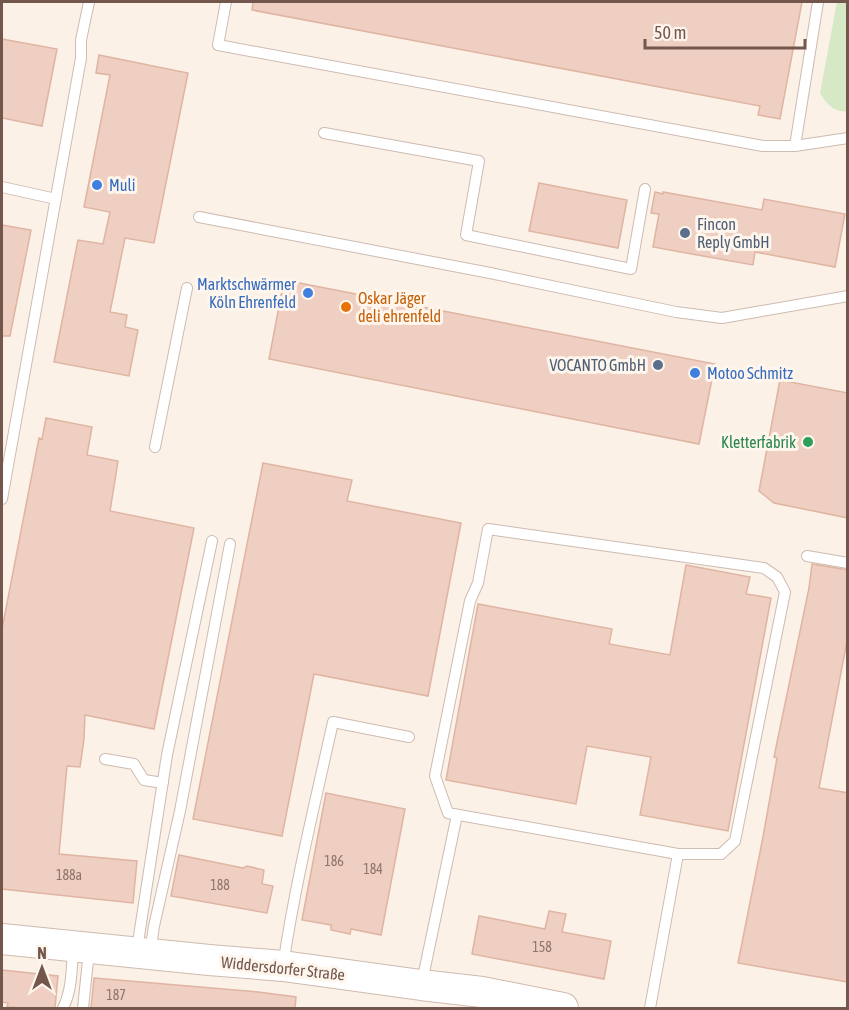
<svg xmlns="http://www.w3.org/2000/svg" width="849" height="1010" viewBox="0 0 849 1010" font-family="'Asap Condensed',sans-serif">
<style>
.green{fill:#d7e8c7}
.building{fill:#eecfc1;stroke:#e0b4a2;stroke-width:1.5}
.lines{fill:none;stroke-linecap:round;stroke-linejoin:round}
.service-casing{stroke:#cebbb1;stroke-width:12}
.secondary-casing{stroke:#d0baaf;stroke-width:32}
.service{stroke:#fff;stroke-width:10}
.secondary{stroke:#fff;stroke-width:30}
.shop-dot{fill:#3f7fe0;stroke:#fef6ed;stroke-width:2}
.service-dot{fill:#5c6f8a;stroke:#fef6ed;stroke-width:2}
.food-dot{fill:#e8710a;stroke:#fef6ed;stroke-width:2}
.leisure-dot{fill:#2e9e5b;stroke:#fef6ed;stroke-width:2}
.labels{text-anchor:middle;stroke-width:6;stroke-linejoin:round;paint-order:stroke}
.number-label{font-size:14px;fill:#92756a}
.shop-label{font-size:16px;fill:#366cbe;stroke:#fef6ed;text-anchor:start}
.service-label{font-size:16px;fill:#4e5e75;stroke:#fef6ed;text-anchor:start}
.food-label{font-size:16px;fill:#c56008;stroke:#fef6ed;text-anchor:start}
.leisure-label{font-size:16px;fill:#27864d;stroke:#fef6ed;text-anchor:end}
.street-label{font-size:16px;fill:#73574d;stroke:#fef6ed}
</style>
<rect width="100%" height="100%" fill="#fbf1e7"/>
<path class="green" d="M837 2H848V111C833 113 827 104 820 93Z"/>
<path class="building" d="M253 2H802L780 119 758 115 760 106 252 10Z
M2 39 57 49 42 126 2 118Z
M99 55 188 73 154 243 125 238 110 312 127 315 125 327 138 330 129 376 54 362 78 240 103 244 110 212 84 207 110 75 96 73Z
M539 183 627 200 618 248 529 231Z
M655 192 663 194V192L762 210 764 199 845 214 835 267 755 252 753 265 653 247 659 214 651 213Z
M2 225 31 230 10 336H2Z
M284 280 715 364 699 444 269 359Z
M780 380 848 393V518L774 503 759 491Z
M46 418 92 427 87 455 118 461 110 511 194 528 154 729 85 715 84 739 80 767 67 766 59 854 137 861 133 903 2 889V629L39 438 42 439Z
M263 463 352 480 347 501 461 523 428 696 314 674 282 836 193 819Z
M812 564 848 570V636L819 788 848 793V982L738 963 763 837 777 758 774 757 809 588Z
M686 565 750 577 746 594 771 598 728 831 640 815 651 757 587 746 576 804 446 780 478 604 612 629 609 644 670 655Z
M326 793 405 809 381 935 351 929 350 934 331 930V925L302 920Z
M179 855 243 868 247 866 264 870 262 884 273 886 267 913 171 896Z
M549 911 566 914 562 932 611 941 604 979 472 954 479 916 545 929Z
M2 970 58 976 55 1008H26L7 1007 8 1003 2 1002Z
M94 978 258 992 296 997 295 1008H91Z"/>
<g class="lines">
<defs>
<path id="service" d="M226 2 218 45 763 146H795L848 138
M324 133 479 161 466 235 631 269 645 189
M795 146 818 2
M2 187 56 199
M199 217 490 273 676 312 722 318 848 296
M155 447 187 288
M2 499 81 58V40L89 2
M488 529 764 568 777 577 785 592 735 841 721 854H678L448 813 435 776 470 601 478 583Z
M807 556 848 563
M105 759 134 764 144 780 163 783
M137 949 167 755 212 541
M150 953 154 926 180 811 230 544
M283 966C295 884 315 803 333 722L409 737
M422 982 457 815
M63 1008C72 991 72 966 73 946
M83 1008 89 951
M650 1008 678 854"/>
<path id="secondary" d="M2 939 209 960 283 966 421 985 482 992 563 1008"/>
</defs>
<use href="#service" class="service-casing"/>
<use href="#secondary" class="secondary-casing"/>
<use href="#service" class="service"/>
<use href="#secondary" class="secondary"/>
</g>
<g class="shop-dot">
<circle cx="97" cy="185" r="6"/>
<circle cx="308" cy="293" r="6"/>
<circle cx="695" cy="373" r="6"/>
</g>
<g class="service-dot">
<circle cx="685" cy="233" r="6"/>
<circle cx="658" cy="365" r="6"/>
</g>
<circle class="food-dot" cx="346" cy="307" r="6"/>
<circle class="leisure-dot" cx="808" cy="442" r="6"/>
<g class="labels">
<g class="number-label">
<text x="334" y="866">186</text>
<text x="373" y="874">184</text>
<text x="69" y="880">188a</text>
<text x="220" y="890">188</text>
<text x="542" y="952">158</text>
<text x="116" y="1000">187</text>
</g>
<g class="shop-label">
<text x="109" y="191">Muli</text>
<text x="296" y="290" text-anchor="end">Marktschwärmer<tspan x="296" dy="18">Köln Ehrenfeld</tspan></text>
<text x="707" y="379">Motoo Schmitz</text>
</g>
<g class="service-label">
<text x="697" y="230">Fincon<tspan x="697" dy="18">Reply GmbH</tspan></text>
<text x="646" y="371" text-anchor="end">VOCANTO GmbH</text>
</g>
<g class="food-label">
<text x="358" y="304">Oskar Jäger<tspan x="358" dy="18">deli ehrenfeld</tspan></text>
</g>
<g class="leisure-label">
<text x="796" y="448">Kletterfabrik</text>
</g>
<g class="street-label">
<text transform="translate(283 968) rotate(6)" y="6">Widdersdorfer Straße</text>
</g>
</g>
<rect width="849" height="1010" fill="none" stroke="#73574d" stroke-width="6"/>
<g transform="translate(42 968)" stroke="#fef6ed" stroke-width="4.5" paint-order="stroke">
<path d="M0-4.5L10 22L0 15L-10 22Z" fill="#73574d"/>
<text y="-9" font-size="16" font-weight="bold" text-anchor="middle" fill="#73574d">N</text>
</g>
<path d="M645 39v9h160v-9" fill="none" stroke="#73574d" stroke-width="3"/>
<text x="654" y="39" font-size="18" fill="#73574d" stroke="#fef6ed" stroke-width="4.5" paint-order="stroke">50 m</text>
</svg>
